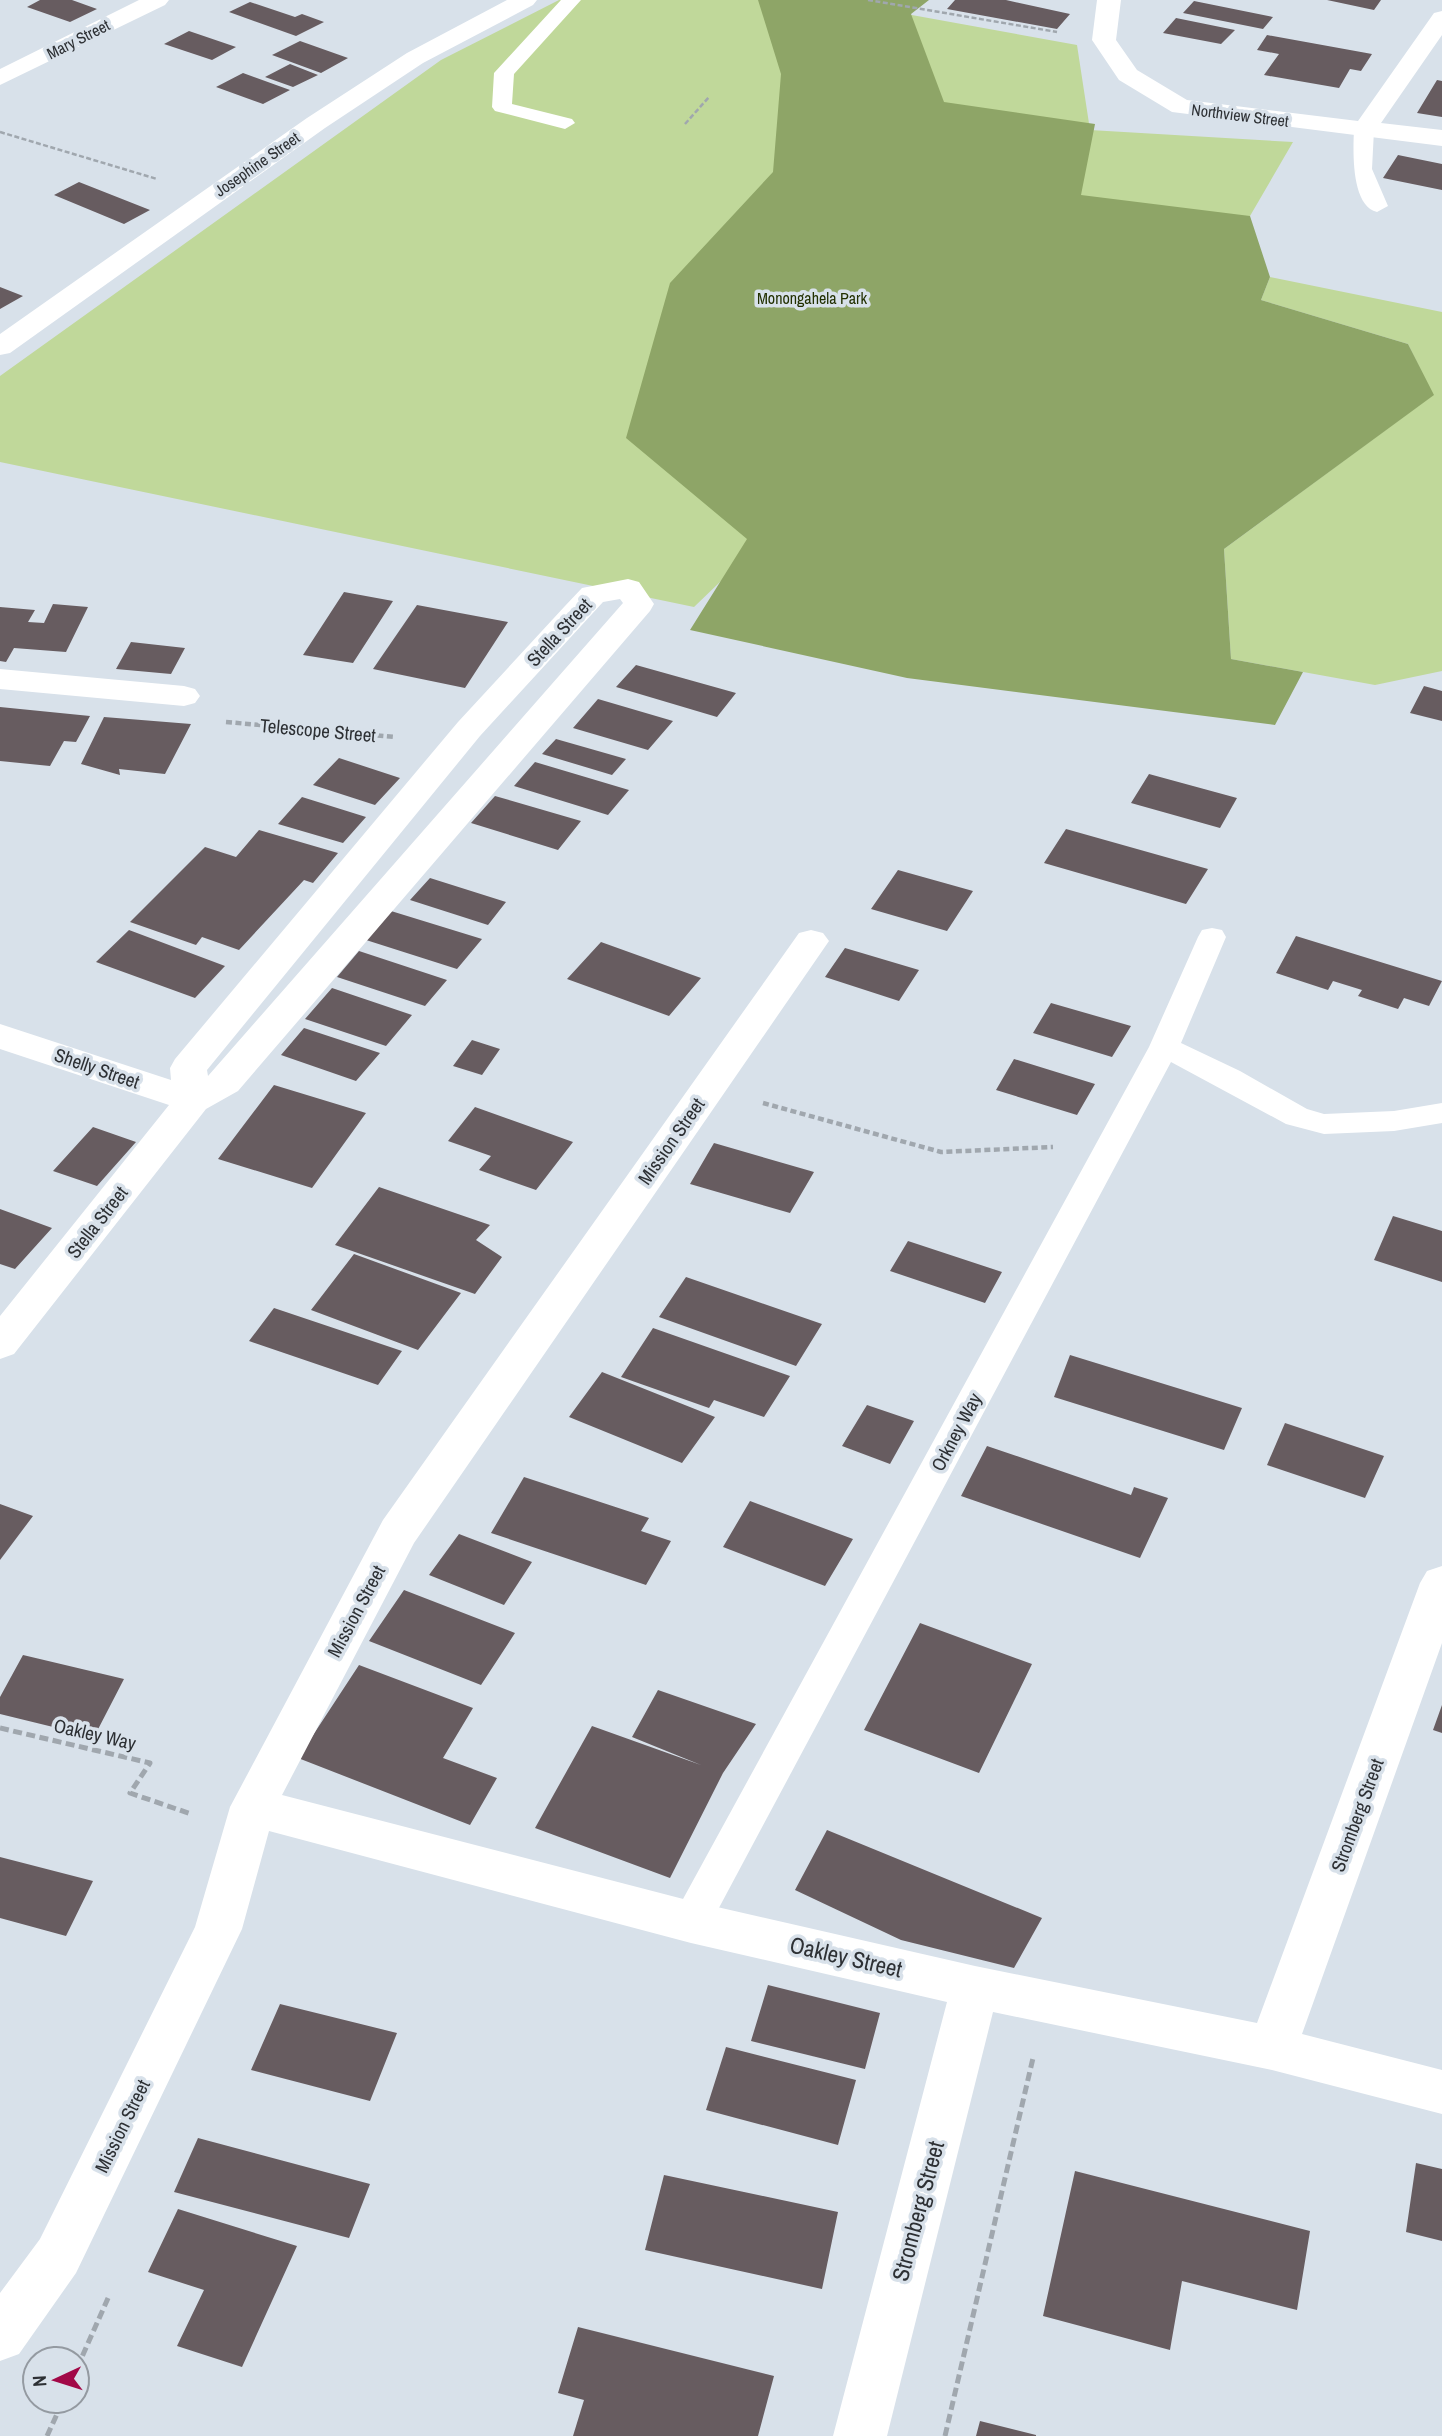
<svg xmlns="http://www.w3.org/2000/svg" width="1442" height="2436" viewBox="0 0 1442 2436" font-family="'Archivo Narrow',sans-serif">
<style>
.green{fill:#c0d89a}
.forest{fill:#8ea567}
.building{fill:#675c60}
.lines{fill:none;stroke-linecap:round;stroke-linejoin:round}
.path-far2{stroke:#a0a7ae;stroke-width:2.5;stroke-dasharray:5 2.5;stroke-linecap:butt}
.path-far1{stroke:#a0a7ae;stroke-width:4.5;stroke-dasharray:6 3.5;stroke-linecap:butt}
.path{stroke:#a0a7ae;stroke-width:5;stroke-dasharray:9 4.5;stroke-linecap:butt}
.service{fill:#fff;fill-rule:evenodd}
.minor{fill:#fff;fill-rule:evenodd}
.tertiary{fill:#fff;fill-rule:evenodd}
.labels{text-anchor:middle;stroke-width:7;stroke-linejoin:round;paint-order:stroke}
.far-street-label{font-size:16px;fill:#2d3034;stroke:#d8e1ea}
.far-park-label{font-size:16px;fill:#223001;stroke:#d8e1ea}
.street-label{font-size:19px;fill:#2d3034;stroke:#d8e1ea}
.near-street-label{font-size:23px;fill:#2d3034;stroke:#d8e1ea}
</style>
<rect width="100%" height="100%" fill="#d8e1ea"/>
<path class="green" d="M559 0H829L1077 45 1090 130 1293 142 1250 216 720 582 694 607 0 462V376L441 60Z
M1270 277 1442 312V671L1375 685 1231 659 1224 549 1433 395 1408 344 1261 300Z"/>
<path class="forest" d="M758 0H929L911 14 944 102 1095 124 1081 195 1250 216 1270 277 1261 300 1408 344 1434 395 1224 549 1231 659 1303 672 1275 725 907 678 690 630 747 539 626 438 670 283 773 172 781 74Z"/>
<path class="building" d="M40 0H72L97 9 70 22 27 7Z
M955 0H1006L1070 14 1057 29 947 9Z
M1327 0H1381L1374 10Z
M1194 1 1273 17 1263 29 1183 13Z
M250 2 295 17 302 14 324 22 296 36 229 12Z
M1176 18 1235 30 1221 44 1163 33Z
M189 31 236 47 212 60 164 44Z
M1267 35 1372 54 1361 71 1350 69 1339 88 1264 75 1279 54 1257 50Z
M300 41 348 58 321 73 272 55Z
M290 64 318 75 293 87 265 77Z
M243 73 290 90 263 104 216 87Z
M1437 80 1442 81V117L1417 113Z
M1398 155 1442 164V190L1383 178Z
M79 182 150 210 124 224 54 195Z
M0 287 23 296 0 309Z
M344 592 393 601 353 663 303 655Z
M53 604 88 607 66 652 14 648 6 662 0 661V607L35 610 28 622 44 623Z
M417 605 508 622 465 688 373 669Z
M131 642 185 648 171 674 116 669Z
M636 665 736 693 717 717 616 687Z
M1424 686 1442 691V721L1410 713Z
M598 699 673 721 648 750 573 728Z
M0 707 90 716 76 742 64 741 50 766 0 761Z
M104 717 191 724 165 774 119 769 120 775 81 764Z
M556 739 626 759 612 775 542 754Z
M339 758 400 778 375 805 313 785Z
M535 762 629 790 608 815 514 786Z
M1149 774 1237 798 1220 828 1131 803Z
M495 796 581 821 558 850 471 823Z
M302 797 366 817 343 843 278 824Z
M1066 829 1208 869 1186 904 1044 863Z
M259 830 338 853 313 883 304 880 239 950 202 937 196 945 130 922 205 847 236 857Z
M898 870 973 891 947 931 871 909Z
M430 878 506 902 488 925 410 900Z
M391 911 482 939 457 969 366 940Z
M129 930 225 966 195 998 96 962Z
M1296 936 1442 981 1429 1006 1404 998 1398 1009 1358 996 1362 990 1333 981 1328 990 1276 973Z
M601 942 701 978 669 1016 567 979Z
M845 948 919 970 899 1001 825 977Z
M359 951 447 980 425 1006 337 977Z
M332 988 412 1015 386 1046 305 1019Z
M1051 1003 1131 1026 1112 1057 1033 1033Z
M304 1028 380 1053 356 1081 281 1055Z
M472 1040 500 1049 482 1075 453 1066Z
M1014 1059 1095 1084 1077 1115 996 1090Z
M274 1085 366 1113 312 1188 218 1159Z
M475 1107 573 1142 536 1190 479 1170 491 1156 448 1141Z
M93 1127 136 1142 97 1186 53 1171Z
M714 1143 814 1172 790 1213 690 1184Z
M379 1187 490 1225 476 1240 502 1257 475 1294 335 1245Z
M0 1209 52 1228 15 1269 0 1264Z
M1393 1216 1442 1231V1282L1374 1260Z
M908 1241 1002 1272 985 1303 890 1271Z
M354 1254 461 1293 418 1350 311 1310Z
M686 1277 822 1324 796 1366 659 1317Z
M274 1308 402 1351 378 1385 249 1341Z
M653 1328 790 1376 764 1417 714 1400 709 1408 621 1377Z
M1070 1355 1242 1408 1224 1450 1054 1397Z
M602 1372 715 1417 682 1463 569 1417Z
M867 1405 914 1421 890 1464 842 1446Z
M1285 1423 1384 1456 1365 1498 1267 1465Z
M987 1446 1131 1495 1134 1487 1168 1498 1140 1558 961 1496Z
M524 1477 649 1518 641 1531 671 1541 646 1585 491 1533Z
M750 1501 853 1539 825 1586 723 1547Z
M0 1504 33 1516 0 1560Z
M459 1534 532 1562 504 1605 429 1575Z
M404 1590 515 1633 481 1685 369 1641Z
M920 1623 1032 1664 979 1773 864 1730Z
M23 1655 124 1679 94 1737 0 1714V1697Z
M359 1665 473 1708 443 1758 497 1778 470 1825 298 1758Z
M658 1690 756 1724 723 1773 670 1878 535 1828 592 1726 701 1765 632 1737Z
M1442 1705V1733L1433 1730Z
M827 1830 1042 1918 1014 1968 901 1940 795 1890Z
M0 1857 93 1881 66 1936 0 1918Z
M768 1985 880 2013 865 2069 751 2041Z
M280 2004 397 2033 370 2101 251 2070Z
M726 2047 856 2080 838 2145 706 2110Z
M198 2138 370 2184 349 2238 174 2192Z
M1416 2163 1442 2169V2241L1406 2232Z
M1075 2171 1310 2231 1297 2310 1182 2281 1170 2350 1043 2316Z
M664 2175 838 2212 822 2289 645 2250Z
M178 2209 297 2246 242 2367 177 2346 204 2290 148 2272Z
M578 2327 774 2376 758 2436H573L584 2400 558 2393Z
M980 2421 1036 2435V2436H976Z"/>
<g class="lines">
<path class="path-far2" d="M868 0 1057 32
M685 124 709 97
M0 132 157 179"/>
<path class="path-far1" d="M226 722 395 737
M763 1103 941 1152 1053 1147"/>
<path class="path" d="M0 1728 150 1763 130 1793 191 1814
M77 2368 109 2296
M47 2436 63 2401
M945 2436 1033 2058"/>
<path class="service" d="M561 0H581L514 74 512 104 572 119 575 123 565 129 495 111 492 107 494 73Z
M1364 124 1374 130 1372 169 1388 206 1377 212C1351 206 1353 151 1354 130Z
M1212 928 1222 930 1226 937 1181 1043 1240 1071 1307 1109 1324 1114 1394 1111 1442 1103V1123L1394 1131 1324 1134 1286 1124 1171 1062 705 1934 691 1939 677 1934 672 1922 677 1910 1149 1047 1198 937 1202 930Z"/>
<path class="minor" d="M139 0H169L165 5 0 85V69Z
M1097 0H1121L1116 40 1137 70 1187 100 1358 121 1434 13 1442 11V35L1381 123 1442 130V146L1172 112 1119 80 1092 40Z
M628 579 639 582 654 604 650 611 238 1091 206 1109 14 1354 0 1359V1316L169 1105 0 1049V1024L171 1080 170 1068 175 1059 458 722 565 606 582 588ZM620 599 623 603 208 1076 207 1070 480 736 603 602Z
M0 669 184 686 195 689 200 696 195 703 184 706 0 689Z
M811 930 823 933 829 941 414 1543 282 1795 691 1901 975 1966 1257 2023 1420 1583 1427 1571 1442 1566V1643L1302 2034 1442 2070V2114L1272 2070 993 2012 887 2436H833L947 2002 691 1943 269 1831 242 1929 76 2273 19 2354 0 2361V2293L40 2239 195 1927 230 1807 383 1520 799 933Z"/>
<path class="tertiary" d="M507 0H537L533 5 423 63 325 128 10 353 0 355V334L307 118 407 53Z"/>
</g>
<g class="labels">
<g class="far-street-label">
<text transform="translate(78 39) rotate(-27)" y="6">Mary Street</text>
<text transform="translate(1240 115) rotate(7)" y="6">Northview Street</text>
<text transform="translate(257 164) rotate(-35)" y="6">Josephine Street</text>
</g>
<g class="far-park-label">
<text x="812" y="304">Monongahela Park</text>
</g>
<g class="street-label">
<text transform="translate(559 632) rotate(-47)" y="7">Stella Street</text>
<text transform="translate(318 730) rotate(5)" y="7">Telescope Street</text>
<text transform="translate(97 1068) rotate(19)" y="7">Shelly Street</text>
<text transform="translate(671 1141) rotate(-55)" y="7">Mission Street</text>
<text transform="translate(97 1222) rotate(-52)" y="7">Stella Street</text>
<text transform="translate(956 1432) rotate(-62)" y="7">Orkney Way</text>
<text transform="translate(356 1611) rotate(-62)" y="7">Mission Street</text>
<text transform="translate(95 1734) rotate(13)" y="7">Oakley Way</text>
<text transform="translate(1357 1815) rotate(-70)" y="7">Stromberg Street</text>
<text transform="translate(122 2126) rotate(-64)" y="7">Mission Street</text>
</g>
<g class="near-street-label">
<text transform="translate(846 1957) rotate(13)" y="8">Oakley Street</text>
<text transform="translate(918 2211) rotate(-75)" y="8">Stromberg Street</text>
</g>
</g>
<g transform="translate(56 2380) rotate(266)"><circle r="33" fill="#d8e1ea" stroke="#949aa1" stroke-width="2"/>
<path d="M0-5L12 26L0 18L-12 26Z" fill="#a20847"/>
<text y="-10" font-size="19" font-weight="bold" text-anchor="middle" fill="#2d3034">N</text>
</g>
</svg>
